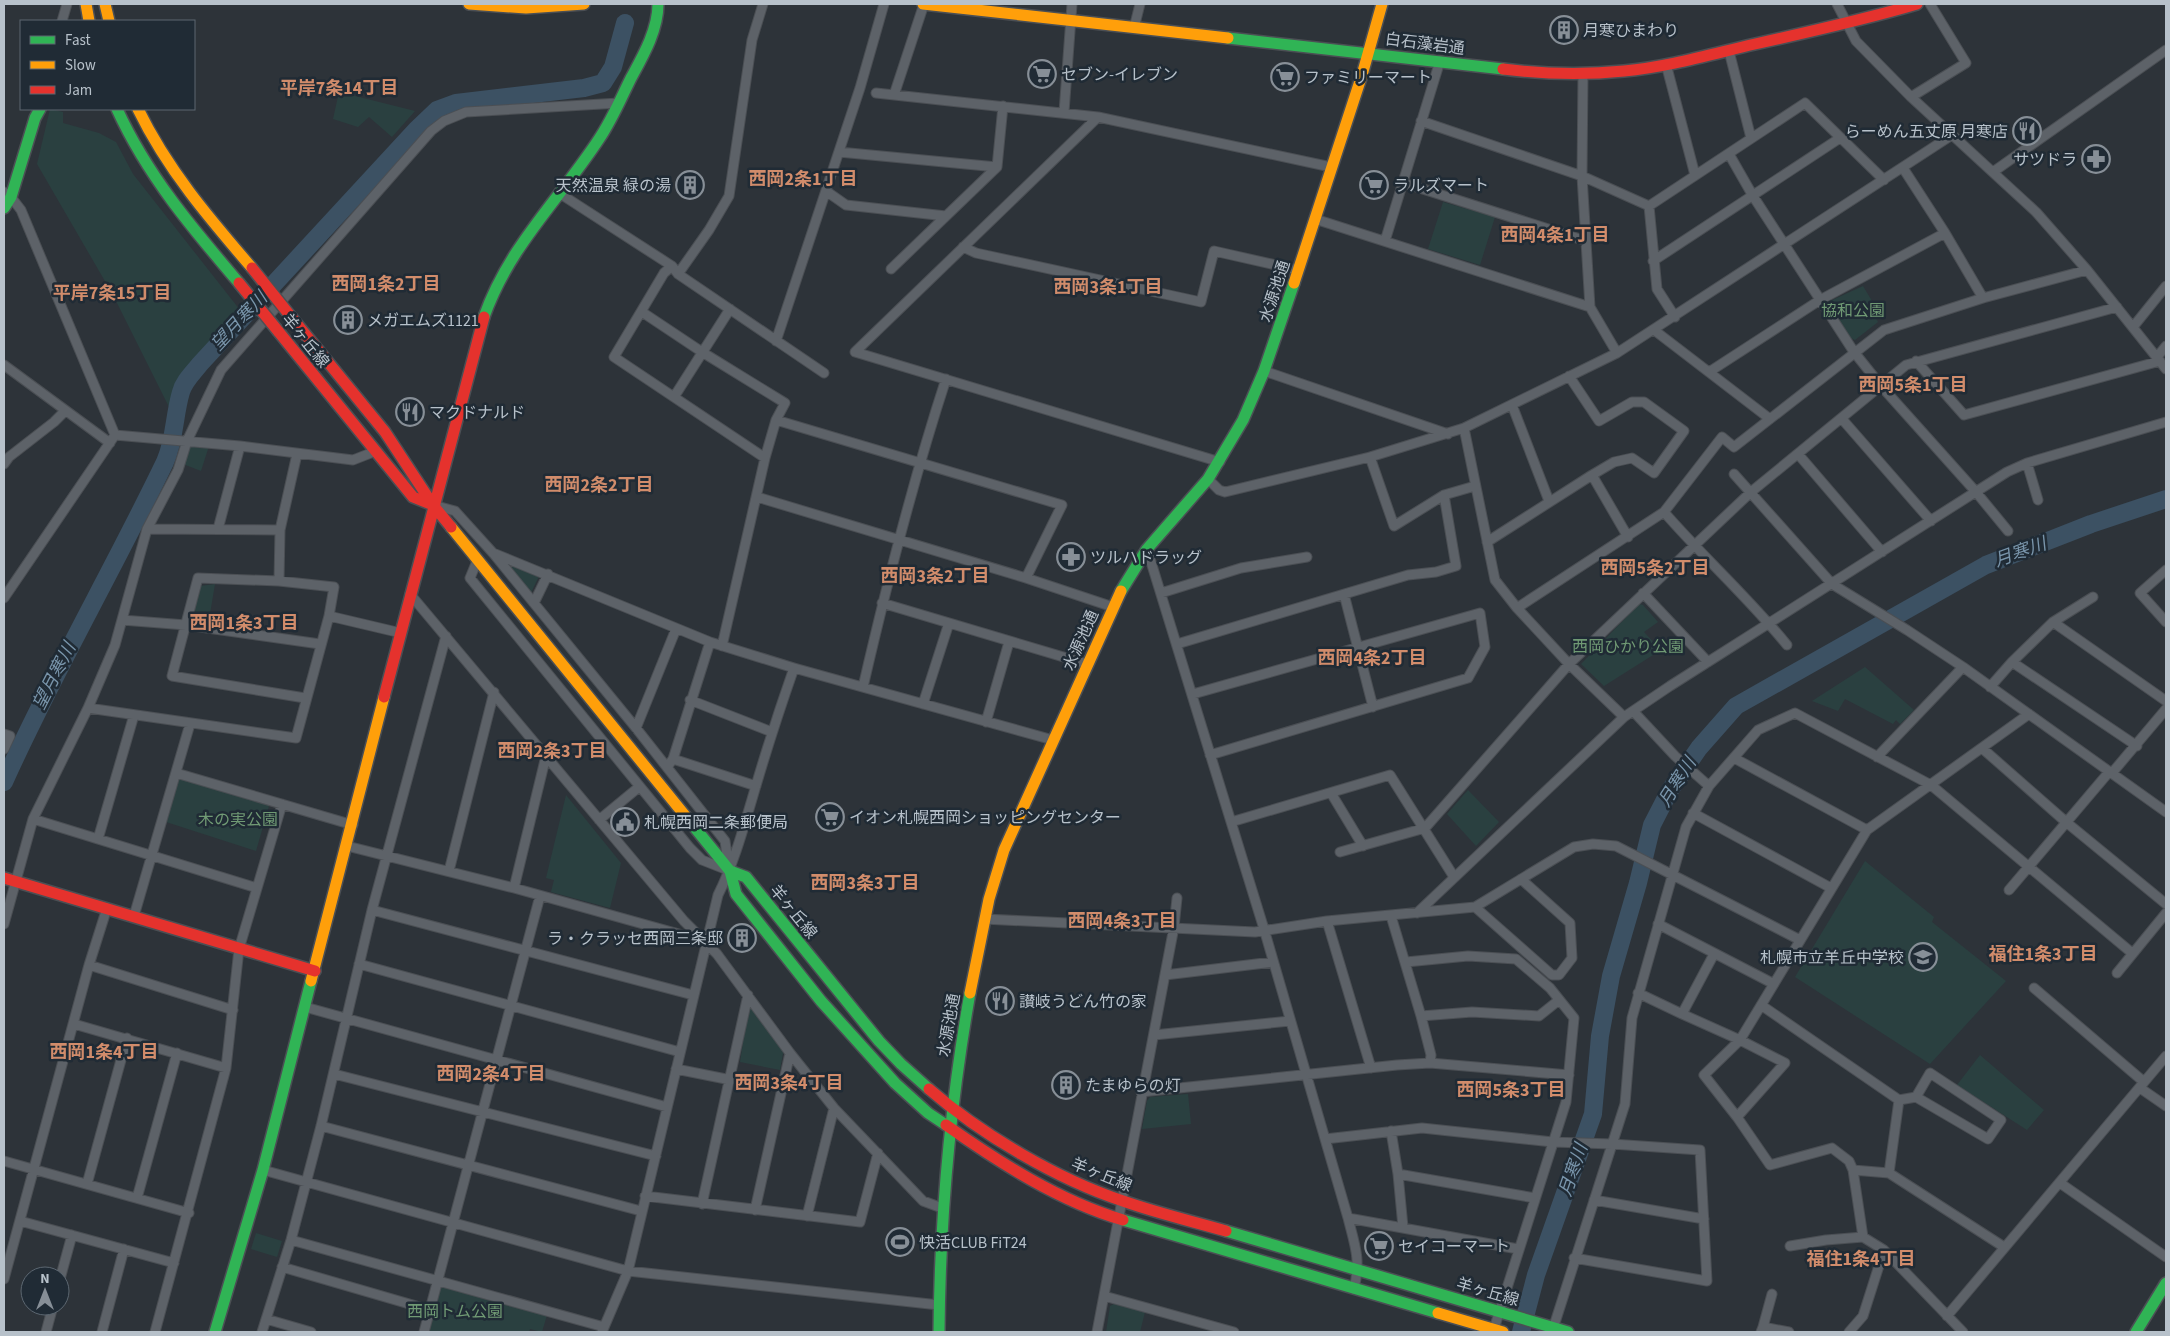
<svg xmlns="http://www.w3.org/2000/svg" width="2170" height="1336" viewBox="0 0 2170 1336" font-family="'Source Sans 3','Noto Sans JP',sans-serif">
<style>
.green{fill:#2a4040}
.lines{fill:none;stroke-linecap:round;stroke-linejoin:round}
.river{stroke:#3c5163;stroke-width:18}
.street-casing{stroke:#4b4f54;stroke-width:11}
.fast-casing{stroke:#4b4f54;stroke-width:14}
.slow-casing{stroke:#4b4f54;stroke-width:14}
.jam-casing{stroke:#4b4f54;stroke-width:14}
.street{stroke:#5d6268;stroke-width:9}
.fast{stroke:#30b455;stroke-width:11}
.slow{stroke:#ff9f0a;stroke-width:11}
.jam{stroke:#e5322d;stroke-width:11}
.jam-bridge-casing{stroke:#4b5156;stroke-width:14;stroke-linecap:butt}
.jam-bridge{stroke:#e5322d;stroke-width:11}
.labels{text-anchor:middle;stroke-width:5;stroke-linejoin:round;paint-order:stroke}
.poi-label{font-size:16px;fill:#b7c1ca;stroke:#202b35;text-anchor:start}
.street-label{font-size:16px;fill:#b7c1ca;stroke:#202b35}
.park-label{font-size:16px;fill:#709a74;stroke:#202b35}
.neighbourhood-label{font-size:18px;font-weight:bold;fill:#d18c6b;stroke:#202b35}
.water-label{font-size:18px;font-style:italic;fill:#7995ab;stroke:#202b35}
</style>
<rect width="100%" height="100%" fill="#2d3339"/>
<path class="green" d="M339 92 415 111 392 137 369 117 358 127 333 119Z
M50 109 63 112V123L99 133 116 142 133 174 240 310 184 370 169 407 113 295 37 164Z
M1443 202 1495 217 1480 265 1428 249Z
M1863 286 1872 301 1868 304 1878 322 1855 340 1851 338 1829 305 1830 301Z
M188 445 209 446 201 471 183 464Z
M503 559 540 574 530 595Z
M215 584 209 620 194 617 192 615 200 586Z
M1639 604 1643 605 1658 622 1644 632 1661 650 1604 686 1581 664Z
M1865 667 1914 710 1900 724 1896 720 1893 724 1845 699 1838 711 1812 701Z
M180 777 268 802 269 806 256 851 163 821 176 780Z
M1468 790 1499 822 1476 846 1447 814Z
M566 795 621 863 610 908 551 892 554 880 546 878Z
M1865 861 1934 917 1932 922 2006 981 1930 1064 1795 977Z
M749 1003 784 1048 780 1070 740 1062Z
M1980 1055 2044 1110 2027 1130 1957 1085Z
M1188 1094 1191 1124 1142 1129 1147 1101 1150 1097Z
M256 1233 282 1241 277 1257 251 1249Z
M440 1286 547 1315 542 1332 530 1329 529 1332H427Z
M1114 1304 1145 1312 1140 1332H1106L1110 1306Z"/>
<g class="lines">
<path class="river" d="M4 782C53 673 113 570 165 462 175 440 174 415 181 392 184 381 193 373 200 364L416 130 437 110 456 103 584 88 603 83 613 67 625 23
M1521 1332 1536 1275 1593 1114 1600 1036 1611 976 1638 883 1652 825 1670 790 1699 748 1736 706 1986 565 2091 524 2166 499"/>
<defs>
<path id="street" d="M1837 4 1856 41 1911 97 2036 212 2087 270 2166 369
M62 21 67 4
M1134 28 1140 4
M1729 51 1751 138
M1666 64 1695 175
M1583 73 1582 176 1590 307 1617 353
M876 93 1098 117 1331 167
M894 95 924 4
M1911 97 1966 63 1930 4
M1064 112 1072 4
M1098 117 855 352 1220 462
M1421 121 1582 176 1649 206 1805 103 1884 180
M839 152 997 167
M1729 154 1753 196 1854 352 1882 387 1976 492 2008 531
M1903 168 1945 233 1983 298
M1993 172 2166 50
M1404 183 1586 241
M826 191 846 205 946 216
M4 192 11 197 21 210 115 435
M559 193 672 266 678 274 824 373
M1649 206 1657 289 1675 317
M1315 219 1590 307
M1385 241 1440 61
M963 247 976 253 1201 302 1214 251 1298 270
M1653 261 1840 138
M891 269 997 167 1003 106
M678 274 709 230 729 196 752 40 763 4
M642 312 702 352 785 403 776 420 765 458 614 357 664 273 672 266
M2133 327 2166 286
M1654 330 1770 419
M776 341 860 88 884 4
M2157 357 2166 346
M1916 361 1964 415 2160 361
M4 365 110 443
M1264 371 1448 434
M1709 372 1820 300 1945 233
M1569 376 1599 421 1632 402H1644L1684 431 1654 473 1632 458 1614 462 1592 475
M674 397 730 309
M1512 405 1549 501
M1842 419 1931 521
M776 420 1062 505 1026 578
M1464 428 1495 580 1517 608 1569 664 1624 717
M1798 454 1882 552
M1370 457 1394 526 1444 495 1475 486
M2027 463 2038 500
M4 464 9 457 54 422 65 411
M1734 474 1832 584 1907 630 1963 667 2166 812
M1208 479 1219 490 1225 492 1370 457 1464 428 1617 353 1952 135
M757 497 1026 578 1113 607
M433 505 455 511 493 553 636 728 725 841 729 869
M1664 512 1722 437 1734 447 1884 330 1983 298 2087 270
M147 529 280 530
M218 529 240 446
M1487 542 1592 475 1628 537
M1147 549 1264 929 1348 1218C1355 1246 1361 1259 1354 1289
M493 553 710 642 794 668 1053 740
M477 561 470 578 690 848 702 860 730 871
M2166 570 2140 593 2166 622
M279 581 280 530 297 454
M1161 593 1241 568 1307 557
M1643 593 1708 662
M410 594 684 921 717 954 790 1053 834 1108 923 1201 942 1208
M1344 594 1373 707
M4 598 115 435 240 446 353 460 376 451
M534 603 548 574
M882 603 1087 664
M1517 608 1664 512C1704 558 1749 598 1787 645
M329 616 401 633
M122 620 186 625 320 644
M2053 622 2166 701
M1177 644 1408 575 1436 572 1456 566 1444 495
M722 646 765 458
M2012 662 2137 746
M863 687C887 583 913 480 946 379
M1990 687 2012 662 2053 622 2093 597
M1193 694 1480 613 1485 647 1468 678 1210 755
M690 700 772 732
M923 704 949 623
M88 708 296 738 329 616 334 587 279 581 198 578 172 676 305 698
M1633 711 1675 756 1709 786
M986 722 1009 642
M636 728 676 629
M4 734 10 736 4 749
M1983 749 2066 822 2166 904
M1877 757 1963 667
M1734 758 1867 830
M673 759 756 786
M667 767 673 759 710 642
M176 773 353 825
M2112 773 2166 709
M1331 793 1363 846
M1693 813 1831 888
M33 819 257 888
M599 820 639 787
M1231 822 1390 775 1454 877
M98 839 134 715
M347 846 514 888 704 941
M1340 852 1425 828 1569 664 1751 492 1906 365 2117 307
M449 871 494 692
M514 888 546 756
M2009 890 2109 772
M1475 907 1552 975H1559L1572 958 1570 923 1521 879
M372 910 693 995
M1417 913 1624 717 1670 686 2007 472 2027 463 2166 422
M134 916 190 724
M1391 916 1421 1016 1431 1055 1430 1063
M984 919 1255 932 1327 921 1475 907 1574 847 1593 844 1616 846 1800 940
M1327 921 1371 1068
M4 924 33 819 88 708 115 645 147 529 178 470 187 441 221 370 431 131 444 121 466 112 619 103
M1658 924 1774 984
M1714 954 1682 1014 1740 1040 1785 1063 1737 1117
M1406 962 1468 956 1516 959 1550 988 1574 1018 1566 1102 1493 1332
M359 964 680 1052
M89 965 233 1010
M2117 973 2166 913
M1165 975 1273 962
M2034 988 2144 1082
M1638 993 1682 1014
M1761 1005 1899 1100 1889 1173 1853 1170 1863 1237 1826 1240 1790 1246
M305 1007 667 1107
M1421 1016 1472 1012 1539 1016 1559 1000
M74 1024 226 1068
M1154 1035 1290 1021
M676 1069 731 1080
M334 1074 656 1156
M2140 1088 2166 1106
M1141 1092 1397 1065 1430 1063 1569 1075
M1899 1100 1916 1097 1930 1073 2001 1120 1988 1139 1916 1097
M321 1126 641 1211
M1391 1131 1398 1174 1535 1198
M1325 1139 1422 1128 1553 1142 1612 1144 1700 1150 1707 1281 1574 1258
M4 1161 189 1213
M263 1170 628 1271 939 1305
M1853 1170 1849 1161 1832 1148 1770 1165 1737 1117 1704 1075 1740 1040 1867 830 2029 714
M1889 1173 2004 1247
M1398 1174 1403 1227
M2060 1183 2166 1257
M87 1184 127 1038
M645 1196 860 1222 878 1153
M137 1198 177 1053
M1594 1200 1704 1219
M702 1204 748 995
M755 1210 790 1053
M807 1216 834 1108
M1348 1218 1518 1249
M20 1221 174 1263
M1863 1237 1884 1250 1963 1332
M291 1240 604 1327
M282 1267 430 1310
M4 1279 89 965 107 908
M60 1279 72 1235
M1104 1296 1234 1332
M1947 1316 2166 1056
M266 1319 311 1332
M1763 1327 1772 1294
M46 1332 53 1306
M102 1332 124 1249
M155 1332 226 1068 239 949 282 804
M262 1332 291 1240 321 1126 372 910 446 636
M424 1332 540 896
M602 1332 628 1271 718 895C735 861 744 826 755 789 767 748 780 708 794 668
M1097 1332 1174 927 1177 898
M1552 1332 1625 1104 1632 1018 1686 827 1709 786 1758 730 1795 713 1931 785 2132 953
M1761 1332 1763 1327 1789 1332
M1849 1332 1863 1316 1884 1250"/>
<path id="fast" d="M1228 38 1503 69
M117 109C147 175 192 228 239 283
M4 208 11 197 35 118 40 109
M484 317C509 246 559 200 599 139 612 120 621 98 631 78 643 56 658 30 658 4
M1121 591 1147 549 1208 479 1243 420 1264 371 1294 283
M687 818 730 871 736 894 821 1001 895 1083 928 1113 946 1125
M730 871 746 877 879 1041 901 1064 929 1089
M1123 1220 1438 1313
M1226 1231 1568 1332
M215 1332 263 1170 311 981
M939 1332C940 1218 950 1105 970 993
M2136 1332 2166 1283"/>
<path id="slow" d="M86 4 89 21
M105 4 109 21
M469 4 526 8 584 4
M923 4 1228 38
M138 109C167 169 209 218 252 268
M1294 283 1362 75 1382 4
M451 527 687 818
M311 981 384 697
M970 993 989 899 1004 850 1121 591
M1438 1313 1503 1332"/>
<path id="jam" d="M1503 69C1543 74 1584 75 1624 71 1668 67 1712 54 1755 44 1809 32 1863 20 1917 4
M292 318 385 432 433 505 451 527
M278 331 413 497 433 505
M384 697 484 317
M4 878 315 971
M929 1089C982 1135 1057 1179 1123 1201 1157 1213 1191 1221 1226 1231
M946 1125C1000 1163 1059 1201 1123 1220"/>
</defs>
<use href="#street" class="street-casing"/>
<use href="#fast" class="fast-casing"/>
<use href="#slow" class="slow-casing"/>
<use href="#jam" class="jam-casing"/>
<use href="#street" class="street"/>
<use href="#fast" class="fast"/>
<use href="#slow" class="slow"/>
<use href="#jam" class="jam"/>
<defs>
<path id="jam-bridge" d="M252 268 292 318
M239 283 278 331"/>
</defs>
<use href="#jam-bridge" class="jam-bridge-casing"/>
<use href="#jam-bridge" class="jam-bridge"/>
</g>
<defs>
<symbol id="building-ring" viewBox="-11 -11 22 22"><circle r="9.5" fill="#202b35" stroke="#878f97" stroke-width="1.5"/><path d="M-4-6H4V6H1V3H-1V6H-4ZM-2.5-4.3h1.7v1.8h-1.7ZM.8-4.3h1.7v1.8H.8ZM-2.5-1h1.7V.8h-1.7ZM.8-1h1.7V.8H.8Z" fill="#878f97"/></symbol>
<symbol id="supermarket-ring" viewBox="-11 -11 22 22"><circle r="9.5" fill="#202b35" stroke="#878f97" stroke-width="1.5"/><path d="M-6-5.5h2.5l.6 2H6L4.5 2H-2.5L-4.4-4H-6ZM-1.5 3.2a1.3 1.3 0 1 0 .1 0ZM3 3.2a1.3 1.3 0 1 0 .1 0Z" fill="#878f97"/></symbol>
<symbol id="restaurant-ring" viewBox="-11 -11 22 22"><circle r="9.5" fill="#202b35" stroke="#878f97" stroke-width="1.5"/><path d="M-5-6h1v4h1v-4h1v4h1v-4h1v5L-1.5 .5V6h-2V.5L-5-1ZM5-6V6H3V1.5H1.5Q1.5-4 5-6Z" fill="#878f97"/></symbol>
<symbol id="pharmacy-ring" viewBox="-11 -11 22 22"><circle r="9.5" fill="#202b35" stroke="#878f97" stroke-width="1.5"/><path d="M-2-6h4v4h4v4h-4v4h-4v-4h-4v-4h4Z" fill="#878f97"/></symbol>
<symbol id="civic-ring" viewBox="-11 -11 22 22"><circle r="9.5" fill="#202b35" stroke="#878f97" stroke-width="1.5"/><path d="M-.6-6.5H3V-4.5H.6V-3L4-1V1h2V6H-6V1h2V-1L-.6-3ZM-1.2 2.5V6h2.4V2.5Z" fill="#878f97"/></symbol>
<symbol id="school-ring" viewBox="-11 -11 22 22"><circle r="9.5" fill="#202b35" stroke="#878f97" stroke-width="1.5"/><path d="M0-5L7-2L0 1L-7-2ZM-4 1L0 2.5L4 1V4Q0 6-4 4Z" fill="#878f97"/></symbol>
<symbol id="stadium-ring" viewBox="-11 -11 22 22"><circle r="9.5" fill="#202b35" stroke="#878f97" stroke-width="1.5"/><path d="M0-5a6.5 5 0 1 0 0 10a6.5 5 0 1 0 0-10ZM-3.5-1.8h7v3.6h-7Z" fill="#878f97"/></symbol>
</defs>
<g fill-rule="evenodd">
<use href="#building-ring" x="1548" y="14" width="32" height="32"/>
<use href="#supermarket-ring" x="1026" y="58" width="32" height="32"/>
<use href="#supermarket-ring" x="1269" y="61" width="32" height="32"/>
<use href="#restaurant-ring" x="2011" y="115" width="32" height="32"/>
<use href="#pharmacy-ring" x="2080" y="143" width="32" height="32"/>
<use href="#building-ring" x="674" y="169" width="32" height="32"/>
<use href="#supermarket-ring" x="1358" y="169" width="32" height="32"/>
<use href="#building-ring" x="332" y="304" width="32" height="32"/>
<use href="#restaurant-ring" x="394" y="396" width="32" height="32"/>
<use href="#pharmacy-ring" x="1055" y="541" width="32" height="32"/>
<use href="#supermarket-ring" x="814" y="801" width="32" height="32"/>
<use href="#civic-ring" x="609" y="806" width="32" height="32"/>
<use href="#building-ring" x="726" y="922" width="32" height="32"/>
<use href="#school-ring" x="1907" y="941" width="32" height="32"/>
<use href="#restaurant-ring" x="984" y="985" width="32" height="32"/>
<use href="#building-ring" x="1050" y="1069" width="32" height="32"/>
<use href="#stadium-ring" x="884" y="1226" width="32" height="32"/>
<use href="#supermarket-ring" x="1363" y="1230" width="32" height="32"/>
</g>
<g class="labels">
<g class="poi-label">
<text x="1583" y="36">月寒ひまわり</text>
<text x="1061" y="80">セブン-イレブン</text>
<text x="1304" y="83">ファミリーマート</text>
<text x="2008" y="137" text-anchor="end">らーめん五丈原 月寒店</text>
<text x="2077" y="165" text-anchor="end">サツドラ</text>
<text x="671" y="191" text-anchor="end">天然温泉 緑の湯</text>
<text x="1393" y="191">ラルズマート</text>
<text x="367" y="326">メガエムズ1121</text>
<text x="429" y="418">マクドナルド</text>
<text x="1090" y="563">ツルハドラッグ</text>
<text x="849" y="823">イオン札幌西岡ショッピングセンター</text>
<text x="644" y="828">札幌西岡二条郵便局</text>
<text x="723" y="944" text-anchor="end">ラ・クラッセ西岡三条邸</text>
<text x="1904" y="963" text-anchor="end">札幌市立羊丘中学校</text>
<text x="1019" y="1007">讃岐うどん竹の家</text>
<text x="1085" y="1091">たまゆらの灯</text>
<text x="919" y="1248">快活CLUB FiT24</text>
<text x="1398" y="1252">セイコーマート</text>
</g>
<g class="street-label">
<text transform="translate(1425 43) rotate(7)" y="6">白石藻岩通</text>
<text transform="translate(1274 291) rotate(-72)" y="6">水源池通</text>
<text transform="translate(306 340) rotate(51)" y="6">羊ヶ丘線</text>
<text transform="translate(1080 640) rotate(-66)" y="6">水源池通</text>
<text transform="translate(794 911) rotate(51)" y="6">羊ヶ丘線</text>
<text transform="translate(948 1025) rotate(-80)" y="6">水源池通</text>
<text transform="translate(1102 1174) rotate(22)" y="6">羊ヶ丘線</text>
<text transform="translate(1488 1291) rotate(16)" y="6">羊ヶ丘線</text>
</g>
<g class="park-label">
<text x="1853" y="316">協和公園</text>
<text x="1628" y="652">西岡ひかり公園</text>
<text x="238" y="825">木の実公園</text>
<text x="455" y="1317">西岡トム公園</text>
</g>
<g class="neighbourhood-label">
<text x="339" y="94">平岸7条14丁目</text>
<text x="803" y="185">西岡2条1丁目</text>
<text x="1555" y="241">西岡4条1丁目</text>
<text x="386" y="290">西岡1条2丁目</text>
<text x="1108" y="293">西岡3条1丁目</text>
<text x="112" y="299">平岸7条15丁目</text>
<text x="1913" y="391">西岡5条1丁目</text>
<text x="599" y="491">西岡2条2丁目</text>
<text x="1655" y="574">西岡5条2丁目</text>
<text x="935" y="582">西岡3条2丁目</text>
<text x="244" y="629">西岡1条3丁目</text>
<text x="1372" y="664">西岡4条2丁目</text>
<text x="552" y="757">西岡2条3丁目</text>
<text x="865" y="889">西岡3条3丁目</text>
<text x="1122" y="927">西岡4条3丁目</text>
<text x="2043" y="960">福住1条3丁目</text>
<text x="104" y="1058">西岡1条4丁目</text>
<text x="491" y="1080">西岡2条4丁目</text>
<text x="789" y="1089">西岡3条4丁目</text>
<text x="1511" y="1096">西岡5条3丁目</text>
<text x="1861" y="1265">福住1条4丁目</text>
</g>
<g class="water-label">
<text transform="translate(239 321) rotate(-47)" y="6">望月寒川</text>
<text transform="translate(2020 552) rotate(-20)" y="6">月寒川</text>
<text transform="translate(54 676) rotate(-63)" y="6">望月寒川</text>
<text transform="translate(1677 782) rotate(-58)" y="6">月寒川</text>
<text transform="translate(1573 1170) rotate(-71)" y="6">月寒川</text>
</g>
</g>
<rect width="2170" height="1336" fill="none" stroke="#b7c1ca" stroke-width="10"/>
<rect x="20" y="20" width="175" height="90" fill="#202b35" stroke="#5c6771"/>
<rect x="30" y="36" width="25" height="8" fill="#30b455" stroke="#5c6771"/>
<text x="65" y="45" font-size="15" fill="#b7c1ca">Fast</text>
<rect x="30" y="61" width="25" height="8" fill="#ff9f0a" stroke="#5c6771"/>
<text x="65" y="70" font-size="15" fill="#b7c1ca">Slow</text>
<rect x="30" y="86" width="25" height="8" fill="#e5322d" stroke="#5c6771"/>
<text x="65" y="95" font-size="15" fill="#b7c1ca">Jam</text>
<g transform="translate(45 1291)"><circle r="24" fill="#202b35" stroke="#5c6771"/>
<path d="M0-4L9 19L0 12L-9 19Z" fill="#878f97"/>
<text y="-8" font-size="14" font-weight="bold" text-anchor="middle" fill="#b7c1ca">N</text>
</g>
</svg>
